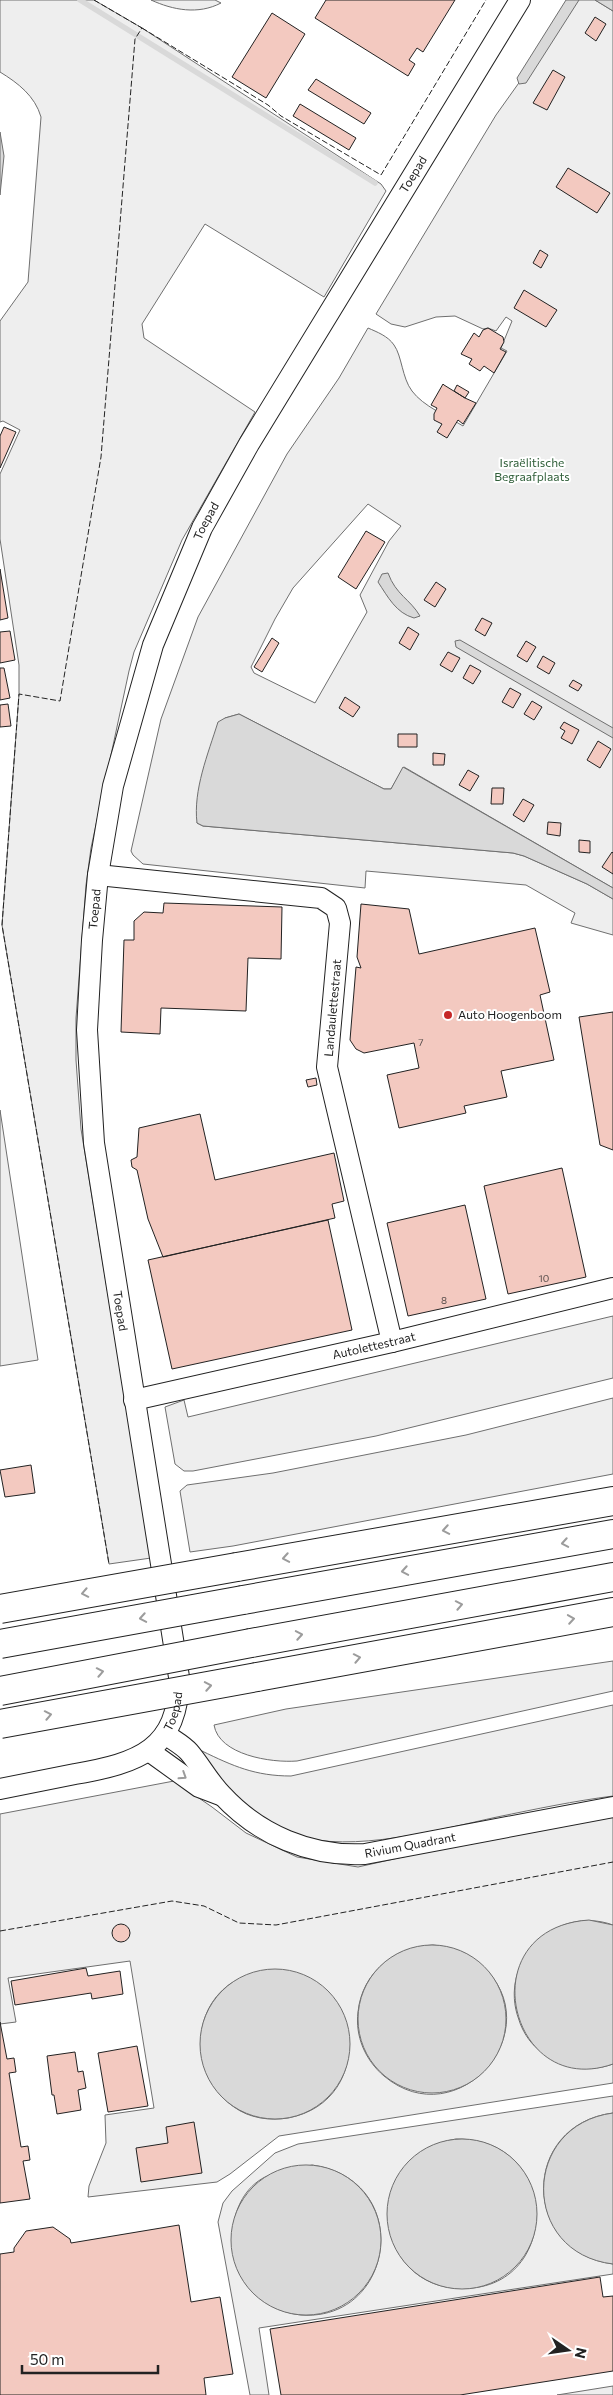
<svg xmlns="http://www.w3.org/2000/svg" width="613" height="2395" viewBox="0 0 613 2395" font-family="Commissioner,sans-serif">
<style>
.green{fill:#eee;stroke:#6f6f6f;fill-rule:evenodd}
.water{fill:#d9d9d9;stroke:#6f6f6f}
.lines{fill:none;stroke-linecap:round;stroke-linejoin:round}
.stream{stroke:#d9d9d9;stroke-width:5.5}
.building{fill:#f3c9c0;stroke:#222}
.minor-casing{stroke:#222;stroke-width:22}
.highway-casing{stroke:#222;stroke-width:30}
.minor{stroke:#fff;stroke-width:20}
.highway{stroke:#fff;stroke-width:28}
.highway-bridge-casing{stroke:#222;stroke-width:30;stroke-linecap:butt}
.highway-bridge{stroke:#fff;stroke-width:28}
.fence{stroke:#222;stroke-width:1;stroke-dasharray:6 2.5;stroke-linecap:butt}
.oneway{stroke:#9c9c9c}
.poi-dot{fill:#c62828;stroke:#fff;stroke-width:2}
.labels{text-anchor:middle;stroke-width:4;stroke-linejoin:round;paint-order:stroke}
.number-label{font-size:10px;fill:#564c4a}
.street-label{font-size:12px;fill:#222;stroke:#fff}
.park-label{font-size:12px;fill:#2f5e38;stroke:#fff}
.poi-label{font-size:12px;fill:#222;stroke:#fff;text-anchor:start}
</style>
<rect width="100%" height="100%" fill="#fff"/>
<path class="green" d="M0 0H94L142 28 381 184 386 191 324 297 205 224 142 324 144 338 255 412 182 540 134 652 129 671 91 848 86 885 76 1018V1060L81 1129 151 1558 109 1564 2 925 19 694V665L0 539V474L20 430 3 421 0 422V321L28 282 41 117C35 96 18 83 0 72Z
M151 0H215L221 3C198 15 173 10 151 0Z
M578 0H595L613 11V888L404 767 391 789H384L239 714 225 718 197 823 203 826 513 853 524 856 587 884 613 899V935L571 923 575 913 526 885 366 871 365 888 143 864 133 855 131 851 161 719 198 617 287 454 339 378 368 328C377 332 388 336 394 345 402 356 402 378 412 391 423 406 447 416 463 426L507 351 501 348 512 321 506 317 496 331 488 328 483 329 455 316 436 317 405 327 391 324 376 314 496 115ZM368 504 401 526 389 541 360 595 367 612 315 703 254 673 251 667 275 619 293 588Z
M0 1110 38 1360 0 1366Z
M613 1316V1378L376 1436 193 1471H184L175 1464 165 1407 184 1400 188 1417Z
M613 1398V1474L233 1546 190 1552 180 1491 187 1485 273 1473 466 1435Z
M613 1661V1691L297 1761C271 1763 219 1755 214 1725L286 1709Z
M613 1705V1796C574 1801 536 1809 497 1817 442 1829 350 1854 296 1835 255 1820 222 1784 196 1751H202C233 1766 255 1776 291 1776Z
M174 1781 212 1807 246 1833 297 1857 358 1867 470 1842 613 1817V1925C555 1904 497 1962 519 2020 522 2030 529 2042 538 2049 543 2052 549 2055 554 2058 575 2068 590 2072 613 2064V2083L279 2136 230 2174 217 2182 88 2197 89 2186 106 2143 105 2115 154 2108 130 1961 8 1978 16 2022 0 2024V1814ZM433 1945C453 1947 466 1952 481 1965 553 2028 458 2138 384 2076 365 2060 355 2036 358 2012 362 1972 395 1947 433 1945ZM269 1970C364 1968 379 2101 288 2118 269 2121 249 2118 234 2107 193 2079 188 2014 230 1984 241 1977 257 1974 269 1970Z
M613 2096V2113C520 2125 521 2252 613 2264V2274L259 2328 269 2395H250L218 2222 223 2203 232 2191 275 2153 298 2144ZM456 2139C559 2138 561 2280 472 2288 372 2298 356 2155 456 2139ZM312 2165C415 2180 395 2322 301 2315 281 2313 262 2303 249 2288 224 2258 226 2197 265 2177 278 2171 297 2169 312 2165Z
M613 2386V2395H557Z"/>
<path class="water" d="M566 0H579L526 83 519 84 517 78Z
M595 0H613V11Z
M0 132 4 156 0 195Z
M388 573C396 595 410 599 420 616L414 618C396 613 388 597 378 582L382 574Z
M460 640 613 728V738L456 647 455 641Z
M239 714 384 789H391L403 767 613 888V899L587 884 524 856 513 853 203 826 197 823C193 790 208 754 218 722L225 718Z
M589 1920 613 1925V2064C509 2101 468 1928 589 1920Z
M358 2019a74 74 0 1 1 148 0a74 74 0 1 1-148 0Z
M200 2044a75 75 0 1 1 150 0a75 75 0 1 1-150 0Z
M613 2113V2264C520 2253 521 2125 613 2113Z
M387 2214a75 75 0 1 1 150 0a75 75 0 1 1-150 0Z
M231 2240a75 75 0 1 1 150 0a75 75 0 1 1-150 0Z"/>
<g class="lines">
<path class="stream" d="M80 0 375 183"/>
</g>
<path class="building" d="M326 0H455L423 52 417 48 409 60 415 64 408 76 315 18Z
M272 13 305 34 266 98 232 77Z
M595 17 606 24 596 41 585 33Z
M553 70 565 77 547 110 533 103Z
M316 79 371 113 364 124 308 90Z
M300 104 356 138 349 150 293 116Z
M568 168 610 193 597 213 556 187Z
M540 250 548 255 541 268 533 263Z
M524 290 557 310 546 327 514 308Z
M488 328 503 337 504 342 500 349 506 352 494 373 484 366 480 371 469 364 472 359 461 354 474 333 479 337 483 330Z
M443 384 444 385 465 398 454 391 457 385 469 392 465 398 476 403 463 424 458 420 447 438 437 432 442 424 434 420V414L437 408 431 405Z
M4 427 16 432 0 468V436Z
M366 531 385 542 356 589 338 577Z
M0 569 8 618 0 620Z
M436 582 446 589 435 607 424 600Z
M482 618 492 623 485 636 475 630Z
M408 627 419 634 410 650 399 643Z
M10 631 15 660 0 663V632Z
M272 638 279 643 262 672 254 667Z
M526 641 536 647 527 662 517 656Z
M448 652 460 658 452 672 440 665Z
M543 656 555 663 549 674 537 667Z
M470 665 481 671 473 684 463 678Z
M0 668H4L10 698 0 700Z
M573 680 582 685 578 691 569 686Z
M510 688 521 694 513 708 502 702Z
M345 697 360 707 353 717 339 708Z
M532 701 542 707 534 720 524 714Z
M8 704 11 726 0 727V705Z
M564 722 579 730 572 744 561 738 565 731 560 728Z
M398 734H417V747H398Z
M598 741 611 749 600 768 587 760Z
M433 753 445 754 444 765H433Z
M468 770 479 776 470 791 459 785Z
M492 788H504L503 804H491Z
M523 799 534 805 524 822 513 815Z
M548 822 561 823 560 836 547 834Z
M579 840 590 841V853L579 852Z
M612 852 613 853V874L602 867Z
M164 903 282 907 281 959 248 958 246 1011 161 1008 160 1034 121 1032 124 940H134V921L144 912 163 913Z
M361 904 409 909 419 954 535 928 550 992 540 995 554 1060 501 1071 507 1097 464 1106 466 1113 399 1128 387 1075 419 1068 414 1043 364 1053 356 1049 350 1040 356 967 361 968 357 957Z
M613 1012V1150L600 1145 579 1017Z
M316 1078 317 1085 308 1087 306 1080Z
M200 1114 215 1180 334 1153 344 1201 332 1204 335 1218 163 1257 148 1219 137 1170 132 1167 131 1160 137 1157 139 1128Z
M562 1168 586 1277 508 1294 484 1186Z
M465 1205 486 1299 408 1316 387 1223Z
M328 1220 352 1330 172 1369 148 1260Z
M31 1465 35 1493 5 1497 0 1470Z
M112 1933a9 9 0 1 1 18 0a9 9 0 1 1-18 0Z
M86 1968 88 1976 120 1971 123 1994 92 1999 91 1993 15 2005 11 1981Z
M0 2022 7 2059 14 2058 16 2072 9 2073 21 2147 28 2146 30 2160 23 2161 30 2199 0 2203Z
M137 2046 148 2106 108 2112 98 2053Z
M75 2052 78 2072 83 2071 86 2088 78 2090 81 2110 57 2114 54 2095H52L47 2056Z
M194 2122 202 2173 141 2182 136 2148 168 2143 166 2127Z
M179 2225 191 2302 220 2297 233 2374 204 2378 206 2395H0V2254L14 2252V2248L26 2231 53 2227 70 2239 71 2243Z
M600 2277 603 2297 613 2296V2371L460 2395H281L270 2329Z"/>
<g class="lines">
<defs>
<g id="minor">
<path d="M98 875 321 898 336 908 340 923 327 1067 392 1342"/>
<path id="s1" d="M134 1400 392 1342 613 1288"/>
<path id="s2" d="M165 1734C173 1740 183 1745 189 1752 201 1766 209 1782 222 1795 259 1835 311 1857 365 1854L613 1807"/>
<path d="M149 1751 199 1787 220 1795"/>
<path id="s3" d="M0 1789C25 1784 50 1779 75 1774 138 1763 179 1750 179 1677L94 1143 87 1030 92 940 98 875 113 786 153 645 202 528 249 444 520 0"/>
</g>
<path id="highway" d="M237 1567 613 1501
M243 1600 613 1534
M251 1643 613 1577
M257 1677 613 1612"/>
</defs>
<use href="#minor" class="minor-casing"/>
<use href="#highway" class="highway-casing"/>
<use href="#minor" class="minor"/>
<use href="#highway" class="highway"/>
<defs>
<path id="highway-bridge" d="M0 1609 237 1567
M0 1644 243 1600
M0 1691 251 1643
M0 1724 257 1677"/>
</defs>
<use href="#highway-bridge" class="highway-bridge-casing"/>
<use href="#highway-bridge" class="highway-bridge"/>
<path class="fence" d="M94 0 142 28 135 39 101 457 60 701 19 694 2 925 109 1564
M142 28 268 105 281 116 381 175 486 0
M0 1931 172 1901 204 1906 239 1923 276 1925 613 1862"/>
</g>
<defs><path id="oneway-chevron" d="M-2-3.5L2.5 0L-2 3.5" fill="none" stroke-width="1.6" stroke-linecap="round" stroke-linejoin="round" transform="scale(1.25)"/></defs>
<g class="oneway">
<use href="#oneway-chevron" transform="translate(446 1530) rotate(170)"/>
<use href="#oneway-chevron" transform="translate(565 1543) rotate(170)"/>
<use href="#oneway-chevron" transform="translate(286 1558) rotate(170)"/>
<use href="#oneway-chevron" transform="translate(405 1571) rotate(170)"/>
<use href="#oneway-chevron" transform="translate(85 1593) rotate(169)"/>
<use href="#oneway-chevron" transform="translate(459 1605) rotate(-11)"/>
<use href="#oneway-chevron" transform="translate(143 1618) rotate(170)"/>
<use href="#oneway-chevron" transform="translate(571 1619) rotate(-9)"/>
<use href="#oneway-chevron" transform="translate(299 1635) rotate(-10)"/>
<use href="#oneway-chevron" transform="translate(357 1658) rotate(-11)"/>
<use href="#oneway-chevron" transform="translate(100 1672) rotate(-11)"/>
<use href="#oneway-chevron" transform="translate(208 1686) rotate(-10)"/>
<use href="#oneway-chevron" transform="translate(48 1715) rotate(-11)"/>
<use href="#oneway-chevron" transform="translate(183 1776) rotate(33)"/>
</g>
<circle class="poi-dot" cx="448" cy="1015" r="5"/>
<g class="labels">
<g class="number-label">
<text x="421" y="1046">7</text>
<text x="544" y="1282">10</text>
<text x="444" y="1304">8</text>
</g>
<g class="street-label">
<text dy="4" stroke="none"><textPath href="#s3" startOffset="1822">Toepad</textPath></text>
<text dy="4" stroke="none"><textPath href="#s3" startOffset="1418">Toepad</textPath></text>
<text dy="4" stroke="none"><textPath href="#s3" startOffset="1012">Toepad</textPath></text>
<text transform="translate(333 1008) rotate(-85)" y="4">Landaulettestraat</text>
<text transform="translate(120 1311) rotate(81)" y="4">Toepad</text>
<text dy="4" stroke="none"><textPath href="#s1" startOffset="246">Autolettestraat</textPath></text>
<text dy="4" stroke="none"><textPath href="#s3" startOffset="202">Toepad</textPath></text>
<text dy="4" stroke="none"><textPath href="#s2" startOffset="290">Rivium Quadrant</textPath></text>
</g>
<g class="park-label">
<text x="532" y="467">Israëlitische<tspan x="532" dy="14">Begraafplaats</tspan></text>
</g>
<g class="poi-label">
<text x="458" y="1019">Auto Hoogenboom</text>
</g>
</g>
<g transform="translate(568 2350) rotate(103)" stroke="#ffffff" stroke-width="4" paint-order="stroke">
<path d="M0-4L9 19L0 12L-9 19Z" fill="#222222"/>
<text y="-8" font-size="14" font-weight="bold" text-anchor="middle" fill="#222222">N</text>
</g>
<path d="M22 2365v8h136v-8" fill="none" stroke="#222222" stroke-width="2.5"/>
<text x="30" y="2365" font-size="15" fill="#222222" stroke="#ffffff" stroke-width="4" paint-order="stroke">50 m</text>
</svg>
